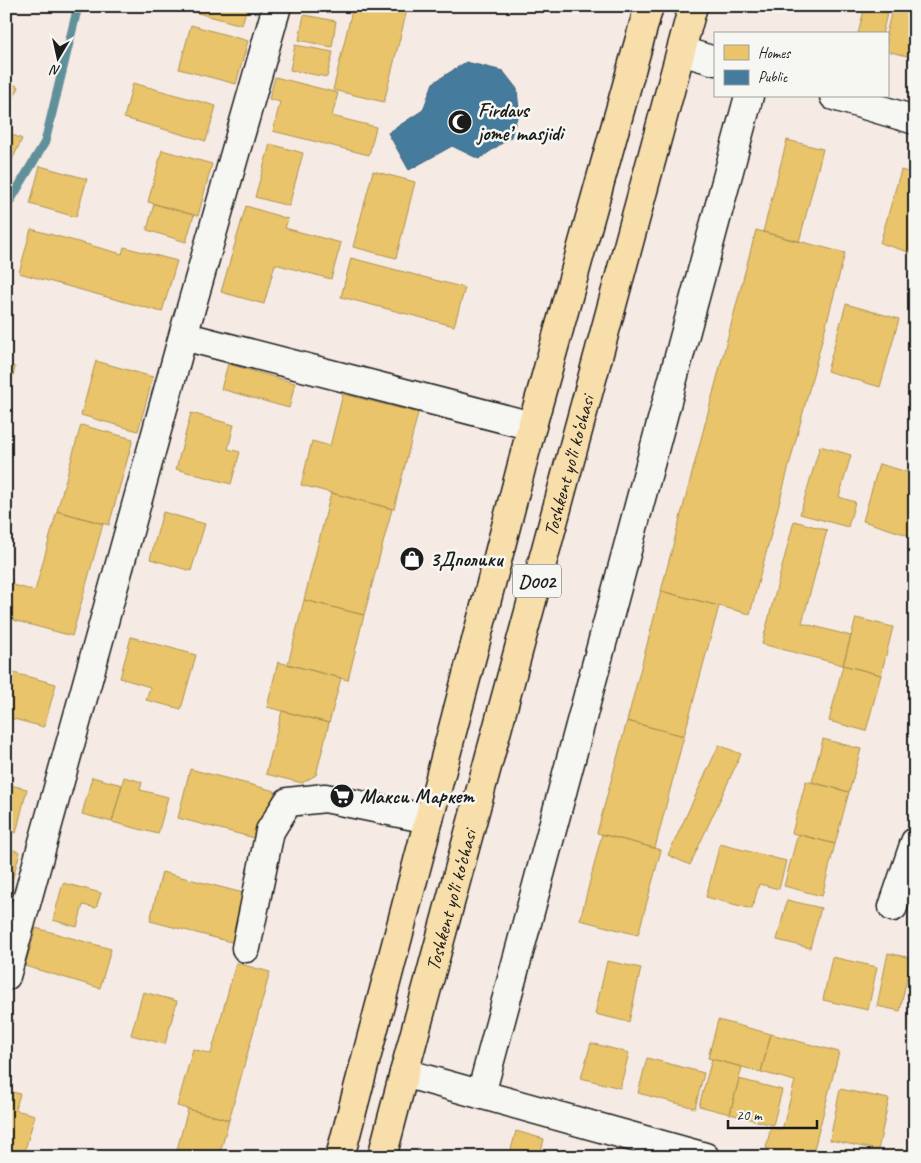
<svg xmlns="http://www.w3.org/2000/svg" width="921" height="1163" viewBox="0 0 921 1163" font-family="Caveat,sans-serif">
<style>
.homes{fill:#e9c46a;stroke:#ac9253}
.public{fill:#457b9d;stroke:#395e76}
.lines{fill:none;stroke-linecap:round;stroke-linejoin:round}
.stream{stroke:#619099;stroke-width:9}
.minor-casing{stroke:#1c1c1c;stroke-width:31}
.highway-casing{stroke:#1c1c1c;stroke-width:31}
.minor{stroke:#f6f6f2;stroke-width:28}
.highway{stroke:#f8deab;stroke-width:28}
.labels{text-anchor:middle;stroke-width:5;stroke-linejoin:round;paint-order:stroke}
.shield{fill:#f6f6f2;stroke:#5d5d5c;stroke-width:1}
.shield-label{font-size:19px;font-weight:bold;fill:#1c1c1c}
.poi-label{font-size:20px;font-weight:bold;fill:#1c1c1c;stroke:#f6f6f2;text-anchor:start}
.street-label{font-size:20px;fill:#1c1c1c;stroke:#f6f6f2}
</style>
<rect width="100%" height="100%" fill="#f5eae4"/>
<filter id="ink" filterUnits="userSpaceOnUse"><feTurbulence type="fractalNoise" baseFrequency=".02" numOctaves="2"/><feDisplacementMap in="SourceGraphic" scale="10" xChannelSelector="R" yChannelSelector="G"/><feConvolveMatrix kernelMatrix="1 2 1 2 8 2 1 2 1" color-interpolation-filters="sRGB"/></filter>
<g filter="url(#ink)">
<path class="homes" d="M195 6H247L242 25 194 12Z
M353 6H408L384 102 333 90Z
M865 6H875L888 10 882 34H858Z
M893 6H915V58L887 51V34H886Z
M304 15 336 21 332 47 299 40Z
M191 25 248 41 236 84 179 69Z
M295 45 333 52 327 77 290 70Z
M275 77 338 93 332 116 376 127 369 155 273 131 280 102 269 99Z
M6 81 19 87 6 114Z
M133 83 216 106 206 141 124 118Z
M6 132 22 139 11 162 6 160Z
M787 140 823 149 799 242 763 232Z
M270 144 303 153 289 206 255 197Z
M162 150 212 164 198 216 148 202Z
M40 166 87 179 76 217 30 204Z
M901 170 915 174V254L880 243Z
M373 171 415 182 396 258 353 247Z
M154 204 194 215 186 242 147 230Z
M246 206 288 219 285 228 341 243 331 279 275 264 264 304 221 292Z
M31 229 122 254 124 247 177 261 162 312 19 273Z
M756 230 845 253 750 614 661 591Z
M351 258 465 288 454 326 341 297Z
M846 304 899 319 880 387 827 371Z
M96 361 153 377 138 431 81 415Z
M228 364 295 383 289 408 221 389Z
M6 366 15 367 6 410Z
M343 394 418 413 394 509 301 485 312 441 330 446Z
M191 413 234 425 228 449 240 452 231 484 176 469Z
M81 425 133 439 109 525 57 511Z
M820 446 851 455 839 497 855 502 848 527 800 514Z
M879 464 915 474 914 537 863 521Z
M331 493 392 509 364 615 304 600Z
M57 511 103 524 72 636 6 618V583L35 591Z
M163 512 205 524 191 571 150 559Z
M794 521 827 530 802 623 851 636 843 665 762 644Z
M661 591 719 606 684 736 627 721Z
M304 600 364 615 348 680 288 664Z
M856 618 893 627 881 675 843 665Z
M131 637 196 655 181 709 146 700 150 687 120 678Z
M278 662 341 678 329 723 267 707Z
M843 665 881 675 866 731 829 721Z
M6 671 56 684 44 727 6 717Z
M282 711 329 723 316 775 302 783 266 774Z
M627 721 684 736 655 848 597 833Z
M823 739 861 749 849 792 812 782Z
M719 745 741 754 690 865 668 855Z
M190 769 275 791 262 840 178 818Z
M92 777 122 785 112 822 82 814Z
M124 777 142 782 140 790 168 797 158 834 112 822Z
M806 781 849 792 835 844 792 833Z
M6 784 27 789 16 833 6 830Z
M602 834 661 850 638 935 580 920Z
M798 834 835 844 822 896 784 886Z
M720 844 786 861 779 889 759 884 752 909 706 897Z
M6 848 20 852 6 903Z
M162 872 247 894 235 943 150 921Z
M63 883 101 893 96 908 83 905 77 927 53 920Z
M787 900 821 908 810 948 777 940Z
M36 928 111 949 100 988 25 966Z
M888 953 911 958 900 1011 877 1006Z
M832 957 877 967 868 1010 823 1000Z
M607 961 641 968 629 1022 595 1014Z
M236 963 270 972 229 1120 177 1106 193 1049 211 1054Z
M143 992 177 1001 165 1044 131 1035Z
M718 1020 771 1034 761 1072 708 1058Z
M771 1034 839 1052 812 1157H799L766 1148 771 1127 782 1130 795 1081 761 1072Z
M591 1043 629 1053 620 1088 581 1078Z
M647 1058 704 1073 695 1108 638 1093Z
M712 1059 742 1067 730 1114 699 1106Z
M739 1079 782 1090 773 1125 730 1114Z
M840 1089 889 1099 878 1150 830 1140Z
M6 1090 20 1094 15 1110 35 1115 23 1157H6Z
M188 1109 229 1120 219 1157H175Z
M516 1131 544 1139 540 1157H509Z"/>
<path class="public" d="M466 62 503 71 517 89 519 111 511 137 479 159 452 146 409 170 388 133 423 110 433 83Z"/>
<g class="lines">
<path class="stream" d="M6 208 45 142 78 6"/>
<defs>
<path id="minor" d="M681 51 715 61
M834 96 915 120
M183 336 532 426
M893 907 915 842
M246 948 270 831 288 802 325 798 429 819
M6 976 183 336 277 6
M404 1073 705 1157
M481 1094 749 96"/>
<g id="highway">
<path d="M340 1157 497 561 532 426 649 6"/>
<path id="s1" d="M382 1157 404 1073 693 6"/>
</g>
</defs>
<use href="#minor" class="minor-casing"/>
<use href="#highway" class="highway-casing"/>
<use href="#minor" class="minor"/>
<use href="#highway" class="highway"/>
</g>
</g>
<defs>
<symbol id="mosque-disc" viewBox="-11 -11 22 22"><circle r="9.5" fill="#1c1c1c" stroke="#f6f6f2"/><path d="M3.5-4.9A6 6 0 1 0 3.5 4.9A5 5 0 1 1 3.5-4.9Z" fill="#fff"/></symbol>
<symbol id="shop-disc" viewBox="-11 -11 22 22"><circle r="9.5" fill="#1c1c1c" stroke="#f6f6f2"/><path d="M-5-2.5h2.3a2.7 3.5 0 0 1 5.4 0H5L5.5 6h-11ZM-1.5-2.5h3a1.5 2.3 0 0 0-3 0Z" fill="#fff"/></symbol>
<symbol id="supermarket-disc" viewBox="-11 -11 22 22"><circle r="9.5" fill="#1c1c1c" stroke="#f6f6f2"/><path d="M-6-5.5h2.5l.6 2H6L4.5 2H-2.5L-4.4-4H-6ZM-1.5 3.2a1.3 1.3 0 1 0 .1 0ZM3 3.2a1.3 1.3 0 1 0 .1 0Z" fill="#fff"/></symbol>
</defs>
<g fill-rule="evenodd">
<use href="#mosque-disc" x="446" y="108" width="28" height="28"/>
<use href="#shop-disc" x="398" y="545" width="28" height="28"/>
<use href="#supermarket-disc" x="328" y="782" width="28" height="28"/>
</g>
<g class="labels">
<rect class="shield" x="513" y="564.5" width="48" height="33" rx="4"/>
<g class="shield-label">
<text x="537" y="588">D002</text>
</g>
<g class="poi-label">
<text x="478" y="117">Firdavs<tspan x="478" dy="23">jome’ masjidi</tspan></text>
<text x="430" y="566">3Дполики</text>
<text x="360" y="803">Макси Маркет</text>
</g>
<g class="street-label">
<text dy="7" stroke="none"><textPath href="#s1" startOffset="716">Toshkent yo‘li ko‘chasi</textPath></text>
<text dy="7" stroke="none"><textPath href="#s1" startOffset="266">Toshkent yo‘li ko‘chasi</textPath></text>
</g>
</g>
<rect width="921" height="1163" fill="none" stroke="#f6f6f2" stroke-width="25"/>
<rect x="12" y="12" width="896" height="1138" fill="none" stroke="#1c1c1c" stroke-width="2" filter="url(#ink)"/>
<rect x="714" y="32" width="175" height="65" fill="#f6f6f2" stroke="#9f9f9c"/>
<rect x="724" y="45" width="25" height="15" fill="#e9c46a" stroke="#9f9f9c"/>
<text x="758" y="58" font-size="15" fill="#1c1c1c">Homes</text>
<rect x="724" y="70" width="25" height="15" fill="#457b9d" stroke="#9f9f9c"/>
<text x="758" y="82" font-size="15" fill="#1c1c1c">Public</text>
<g transform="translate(58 58) rotate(189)" stroke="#f6f6f2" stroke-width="4" paint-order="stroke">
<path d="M0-4L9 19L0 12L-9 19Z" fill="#1c1c1c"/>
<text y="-8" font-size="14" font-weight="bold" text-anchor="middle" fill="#1c1c1c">N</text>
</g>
<path d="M728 1120v8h89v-8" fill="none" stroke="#1c1c1c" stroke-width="2.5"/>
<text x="736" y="1120" font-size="15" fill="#1c1c1c" stroke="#f6f6f2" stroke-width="4" paint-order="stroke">20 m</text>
</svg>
